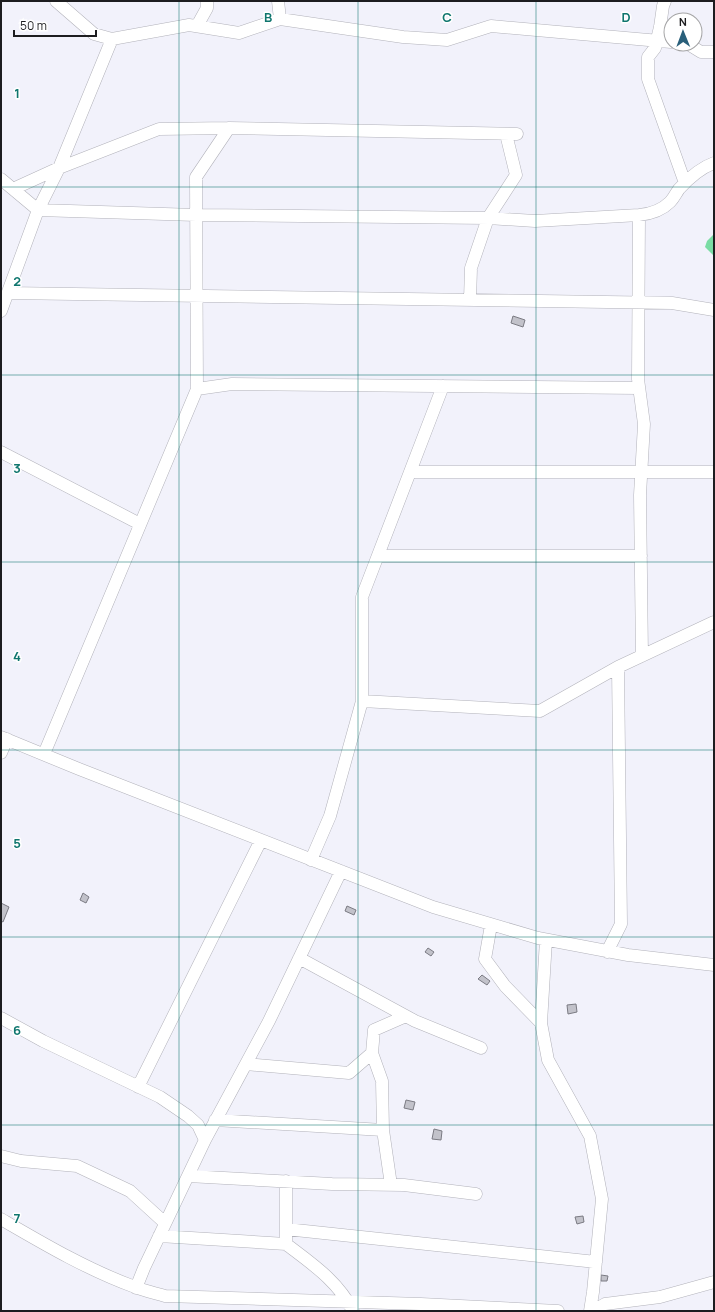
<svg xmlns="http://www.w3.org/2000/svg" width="715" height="1312" viewBox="0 0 715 1312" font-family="Manrope,sans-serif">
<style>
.forest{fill:#7adca4}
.building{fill:#c2c2ca;stroke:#7b7b83}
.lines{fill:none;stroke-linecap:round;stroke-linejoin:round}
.minor-casing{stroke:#b2b2ba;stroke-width:13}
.minor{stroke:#fff;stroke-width:12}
.grid{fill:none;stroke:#0f766e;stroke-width:1;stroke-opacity:0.55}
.grid-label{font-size:13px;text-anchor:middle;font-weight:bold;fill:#0f766e;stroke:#fff;stroke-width:3;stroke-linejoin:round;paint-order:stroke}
</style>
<rect width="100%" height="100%" fill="#f2f2fb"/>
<path class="forest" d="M714 234V256L705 247 707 241Z"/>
<path class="building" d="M513 316 525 320 523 327 511 323Z
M83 893 89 897 86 903 80 900Z
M1 903 9 907 3 922 1 921Z
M347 906 356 910 354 915 345 911Z
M428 948 434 952 431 956 425 952Z
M482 975 490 981 487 985 478 979Z
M576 1004 577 1012 568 1014 567 1005Z
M406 1100 415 1102 413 1110 404 1108Z
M434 1129 442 1131 441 1140 432 1139Z
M583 1216 584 1222 577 1224 575 1217Z
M601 1275 608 1276 607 1281H601Z"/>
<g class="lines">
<defs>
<path id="minor" d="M56 1 94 34 112 39 189 25 239 33 280 19 403 37 447 40 491 26 671 42
M278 1 280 19
M665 1 663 6 660 27 655 48 648 57V79L685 183
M197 26 207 8V1
M688 44 701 52H714
M1 179 38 210 196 215 488 218 535 221 639 215C650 214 662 210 670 202 674 198 676 193 679 189 689 178 700 168 714 163
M13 189 59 168 159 129 229 128 517 134
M639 215 638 379 644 424 640 495 642 656
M8 293 672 303 714 310
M470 300 471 268 488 218 516 175 506 134
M1 311 38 210 59 168 112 39
M197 389 232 384 639 388
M1 452 140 524
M410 472H714
M378 556H641
M362 701V597L443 386
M1 737 79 769 433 907 538 938 628 955 714 965
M1 753 7 739
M44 754 197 389 196 177 229 128
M311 860 330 816 362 701 540 711 618 667 714 622
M491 925 485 959 505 986 541 1023 548 1060 590 1136 602 1199 593 1292 590 1311
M607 952 621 924 618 667
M299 958 415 1021 481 1048
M1 1018 43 1041 160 1097 188 1116 198 1125 205 1140
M541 1023 546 940
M372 1053 382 1081 383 1130 391 1185
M246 1064 349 1073 372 1053 374 1030 406 1016
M138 1087 261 840
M215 1120 383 1130
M1 1156 21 1161 77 1166 130 1191 165 1223
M188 1176 332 1184 404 1185 476 1194
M286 1181V1244C312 1264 338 1281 353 1311
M1 1219C44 1244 88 1270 135 1287 145 1291 155 1293 165 1296L421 1304 558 1311
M286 1229 596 1262
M159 1236 286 1244
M136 1288 144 1268 205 1140 269 1021 341 871
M593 1311 605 1304 660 1297 714 1282"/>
</defs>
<use href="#minor" class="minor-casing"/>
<use href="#minor" class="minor"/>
</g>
<path class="grid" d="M179 1V1311M358 1V1311M536 1V1311M1 187H714M1 375H714M1 562H714M1 750H714M1 937H714M1 1125H714"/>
<g class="grid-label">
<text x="268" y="22">B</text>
<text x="447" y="22">C</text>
<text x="626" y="22">D</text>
<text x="17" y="98">1</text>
<text x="17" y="286">2</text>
<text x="17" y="473">3</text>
<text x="17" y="661">4</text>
<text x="17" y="848">5</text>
<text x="17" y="1035">6</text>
<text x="17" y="1223">7</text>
</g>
<rect width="715" height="1312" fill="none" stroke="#1d1d20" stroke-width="4"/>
<g transform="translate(683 32) rotate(359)"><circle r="19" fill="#ffffff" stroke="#a5a5a6"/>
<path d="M0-3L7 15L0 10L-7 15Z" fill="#295f7a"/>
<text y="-6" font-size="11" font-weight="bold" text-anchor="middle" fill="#1d1d20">N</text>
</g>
<path d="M14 30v6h82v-6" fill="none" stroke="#1d1d20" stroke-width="2"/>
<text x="20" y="30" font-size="12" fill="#1d1d20" stroke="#ffffff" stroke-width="3" paint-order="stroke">50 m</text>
</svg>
